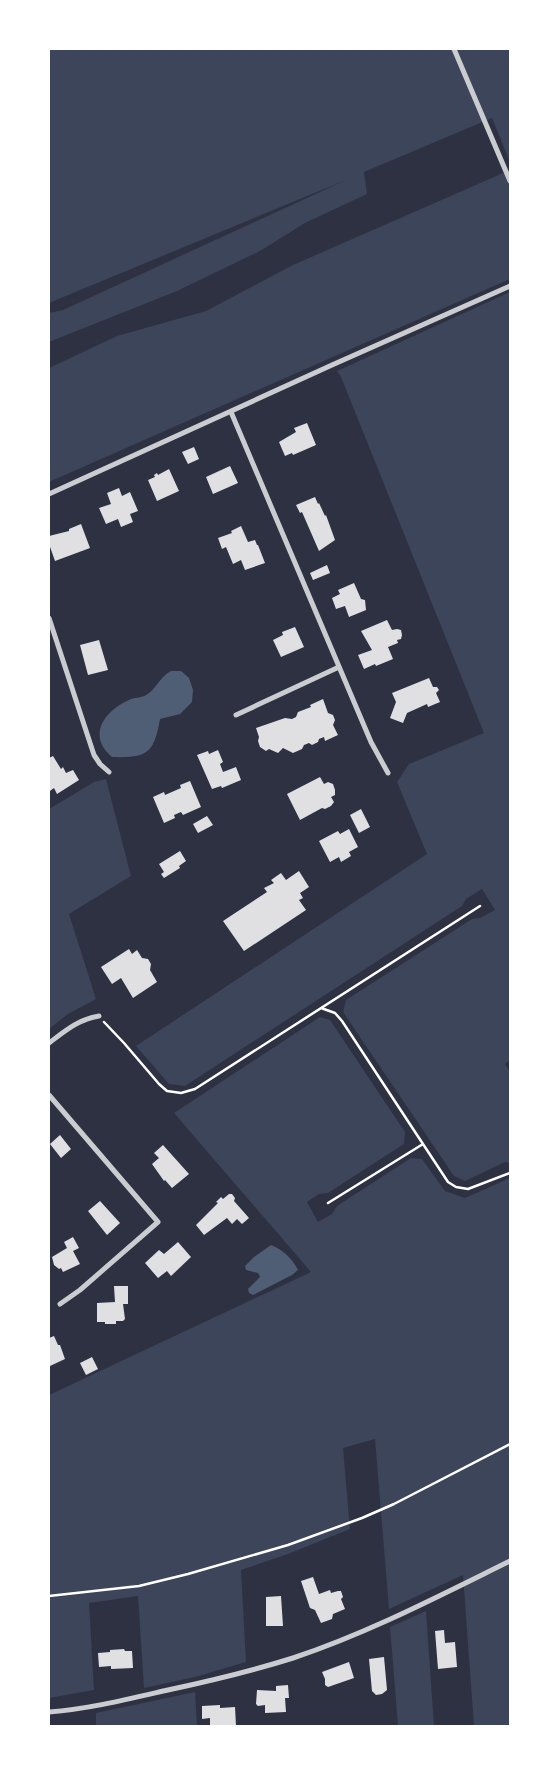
<svg xmlns="http://www.w3.org/2000/svg" width="559" height="1775" viewBox="0 0 559 1775" font-family="'Alegreya Sans',sans-serif">
<style>
.green{fill:#3c4559}
.water{fill:#4f5d75}
.building{fill:#e0e0e3}
.lines{fill:none;stroke-linecap:round;stroke-linejoin:round}
.path{stroke:#fff;stroke-width:2.5}
.minor{stroke:#caccd0;stroke-width:5}
</style>
<rect width="100%" height="100%" fill="#2d3142"/>
<path class="green" d="M49 49H510V162L492 118 364 172 367 194 305 223 260 251 177 291 49 342V313L63 310 346 180 49 303Z
M510 170V279L49 482V368L117 336 206 311 293 265Z
M510 292V1060L505 1064 510 1072V1163L505 1162 465 1181 454 1176 343 1012 346 1000 472 919 480 918 495 910 482 889 466 899 462 906 185 1086 169 1084 136 1046 427 854 397 782 409 764 484 733 341 377 337 371Z
M106 779 131 876 69 914 96 999 68 1014 49 1029V809L94 782Z
M320 1017 330 1020 405 1132 404 1144 328 1193 319 1194 307 1202 318 1222 332 1214 337 1206 411 1158 422 1159 445 1191 465 1198 510 1178V1726H474L463 1575 389 1609 375 1439 343 1448 350 1529 288 1554 241 1570 246 1662 195 1677 144 1688 138 1596 89 1603 94 1690 49 1698V1395L311 1272 174 1113Z
M426 1611 434 1726H398L390 1627Z
M195 1692 197 1726H96V1713Z"/>
<path class="water" d="M171 671H181L189 678 193 690 192 702 180 714 160 719C154 754 147 758 112 757 86 735 105 710 131 699 136 697 142 698 146 695 157 689 159 677 171 671Z
M271 1245C283 1250 292 1258 298 1270L292 1275 253 1295 249 1293 248 1289 260 1277 258 1273 246 1270 245 1266 254 1257Z"/>
<path class="building" d="M307 423 316 445 293 455 292 453 285 456 279 442 296 432 294 428Z
M194 447 199 459 188 464 182 452Z
M230 466 238 483 213 494 206 477Z
M169 469 179 491 157 501 148 480 155 477 154 475 157 473 158 475Z
M119 488 122 496 130 492 138 511 130 514 133 522 121 527 118 519 106 524 99 508 111 504 107 493Z
M315 497 318 504 319 503 325 516 326 515 335 540 319 551 302 512 300 513 296 505Z
M81 524 90 548 55 561 49 544V536L69 531V529Z
M241 526 248 542 255 540 257 545H258L265 563 245 570 241 560 233 564 226 547 222 549 218 538 232 533 231 531Z
M327 565 330 573 313 580 310 573Z
M354 583 361 599 365 600 366 610 349 617 345 606 336 609 332 598 340 594 338 590Z
M387 620 392 630 397 629 401 630 402 635 401 639 397 640 398 643 388 647 393 659 376 666 375 664 364 669 358 655 372 650 361 631Z
M295 627 304 647 281 657 273 640 283 635 282 632Z
M99 640 108 670 88 675 80 645Z
M429 678 433 687H437L439 690 436 693 440 702 428 707 427 704 407 713 403 723 390 718 396 702 392 693Z
M323 699 328 713 333 715 335 720 333 725 338 735 325 741 324 737 319 739 318 742 312 745 309 743 304 745 302 749 293 753 283 748 278 753 269 749 266 751 260 747 258 741 259 737 256 728 285 718 292 719 296 717 298 712 311 707 310 705Z
M218 750 223 762 220 764 223 772 236 767 241 780 222 788 221 786 212 789 197 755 208 751 209 754Z
M53 756 61 769 63 767 66 773 73 770 79 780 57 794 54 788 50 791 49 789V758Z
M320 777 324 784 328 782 333 784 335 790V795L331 797 334 802 331 806 325 809 322 808 300 820 287 794Z
M190 781 201 807 183 815 181 812 174 815 175 818 164 823 153 797 164 792 165 795 181 788 180 785Z
M361 809 370 827 359 833 350 815Z
M207 816 213 825 198 833 193 824Z
M349 829 358 847 349 852 351 856 341 862 339 857 330 862 319 841 338 831 340 834Z
M180 851 186 861 179 866 180 868 164 878 161 874 164 872 159 864Z
M299 871 309 887 300 893 303 898 299 900 306 910 244 951 223 921 267 892 264 888 274 883 271 880 281 873 286 880Z
M129 949 132 954 137 950 142 958 148 959 151 964 150 970 157 982 133 998 121 978 112 984 101 967Z
M60 1135 71 1149 61 1158 50 1144Z
M163 1145 189 1174 172 1188 165 1180 164 1181 152 1164 159 1158 154 1153Z
M229 1194H232L235 1198 234 1201 249 1218 242 1224 237 1219 232 1224 227 1218 204 1235 196 1225 218 1203 216 1202 221 1197 223 1199Z
M100 1201 120 1223 107 1235 88 1211Z
M73 1237 79 1248 73 1251 80 1264 63 1272 61 1268 59 1269 54 1265 52 1257 67 1248 64 1242Z
M178 1242 191 1257 171 1276 167 1271 158 1278 145 1263 159 1250 164 1254Z
M114 1286H128V1304H123L125 1319 123 1321H116V1324H105V1322H97V1303L115 1302Z
M54 1336 58 1345H60L65 1359 50 1366 49 1363V1338Z
M92 1357 98 1369 86 1375 80 1363Z
M313 1577 319 1594 330 1590 331 1593 338 1591H341L343 1597 341 1599 345 1609 333 1614 332 1619 321 1623 315 1610 310 1608 301 1581Z
M281 1596 283 1626H266V1597Z
M444 1630 445 1643 455 1642 457 1667 438 1669 435 1631Z
M124 1649 125 1651H132L133 1668 111 1669V1666L99 1667 98 1653 110 1652V1650Z
M384 1657 387 1690 382 1694 376 1695 372 1691 369 1659Z
M349 1662 354 1678 328 1687 325 1685V1679L322 1672Z
M288 1685 289 1698H285L286 1712 265 1713V1705L258 1706 256 1704 257 1690 276 1691V1686Z
M220 1705V1708L235 1707 236 1726H210V1718L202 1719V1706Z"/>
<g class="lines">
<path class="path" d="M321 1008 335 1013 342 1021 448 1182 456 1187 468 1189 510 1173
M104 1022 124 1043 159 1084 167 1091 181 1093 195 1089 480 906
M328 1203 423 1144
M49 1596 139 1586 188 1574 288 1545 362 1518 394 1504 510 1444"/>
<path class="minor" d="M454 49 510 181
M231 412 371 742 388 773
M49 494 332 365 510 286
M49 618 94 755 100 764 109 772
M236 715 339 667
M49 1043C65 1031 79 1019 99 1016
M49 1095 158 1222 80 1290 60 1304
M49 1712C89 1709 129 1699 168 1690 210 1681 252 1671 293 1658 368 1633 439 1596 510 1561"/>
</g>
<rect width="559" height="1775" fill="none" stroke="#ffffff" stroke-width="100"/>
</svg>
